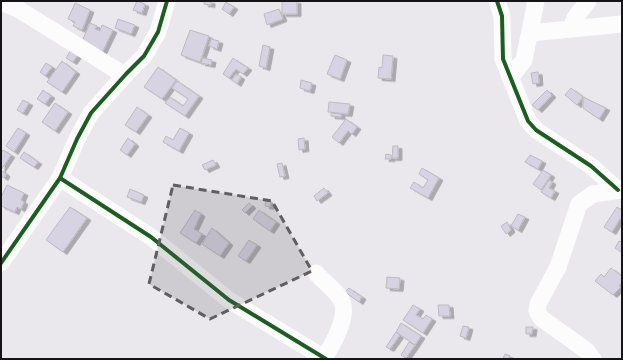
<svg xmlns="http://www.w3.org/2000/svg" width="623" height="360" viewBox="0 0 623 360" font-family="'Archivo Narrow',sans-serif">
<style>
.building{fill:#d7d3e2;stroke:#bdbbbf;filter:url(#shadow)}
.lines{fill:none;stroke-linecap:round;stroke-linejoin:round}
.minor{stroke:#fcfcfc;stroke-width:17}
.cycleway-casing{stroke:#fff;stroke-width:6}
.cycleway{stroke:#1b5e20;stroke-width:4}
.marked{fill:#615e62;fill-opacity:0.2;stroke:#615e62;stroke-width:3;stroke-dasharray:8 5;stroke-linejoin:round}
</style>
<defs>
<filter id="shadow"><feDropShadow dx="4" dy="2.5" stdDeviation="0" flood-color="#0004"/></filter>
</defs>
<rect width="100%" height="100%" fill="#ebe8ed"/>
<path class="building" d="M137 1 145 4 142 13 133 10Z
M204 1H211V5L204 4Z
M282 1H297V14H282Z
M226 2 234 7 229 14 222 9Z
M75 3 90 10 82 30 73 26 75 22 68 19Z
M279 9 283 19 267 25 264 14Z
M118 19 135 25 131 34 115 28Z
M90 23 97 26 95 29 100 31 102 25 113 30 100 57 82 41Z
M190 30 209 36 200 62 181 55Z
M211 39 219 41 217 49 209 46Z
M74 45 81 50 73 62 66 58Z
M263 45 270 47 266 68 259 66Z
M335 55 347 60 340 79 327 74Z
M383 55 393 56 391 79 378 78 379 67 382 68Z
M203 58 212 60 211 65 201 63Z
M233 58 248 68 243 74 236 69 229 78 223 74Z
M62 61 76 72 62 92 47 82Z
M46 63 52 67 45 76 40 72Z
M158 67 176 80 162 99 144 87Z
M538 72 539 83 533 84 531 73Z
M236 74 241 77 237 84 232 80Z
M301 80 312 83 310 91 300 88Z
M177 81 199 96 185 116 165 103 170 97 183 106 188 99 172 88Z
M571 88 583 97 577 105 565 95Z
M43 90 51 96 45 104 37 99Z
M547 90 552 95 538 110 532 105Z
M583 97 606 108 599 119 583 108Z
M23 100 29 103 23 113 17 110Z
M329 102 350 104 348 114 328 112Z
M55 103 68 112 55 131 42 122Z
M137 107 148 115 136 132 125 125Z
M331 113 341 114V117L331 116Z
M346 119 357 127 352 134 348 131 339 143 332 137Z
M18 128 26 133 14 152 6 146Z
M180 128 189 133 179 151 163 142 166 136 173 140Z
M128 138 135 144 127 155 120 150Z
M304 138 305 149 299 150 298 139Z
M393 146H398V158H392Z
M3 150 11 155 1 170 6 174 4 178 1 176V153Z
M24 152 38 162 34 167 20 158Z
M386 154 391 155V159H385Z
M530 155 542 161 538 169 525 162Z
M213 160 216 165 205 170 202 165Z
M282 163 285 176 280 177 277 164Z
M422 168 439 178 428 198 410 188 414 182 423 188 428 180 419 174Z
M543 170 551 175 541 190 533 184Z
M549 180 552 182 549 188 555 191 551 198 541 192Z
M7 185 24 193 21 200 24 202 21 209 17 207 15 212 1 206V197Z
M324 188 328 193 317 201 314 196Z
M130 189 144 195 141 202 127 197Z
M266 200 271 202 270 207 265 206Z
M249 203 252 206 245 213 242 210Z
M70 207 87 218 63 252 46 240Z
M617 207 622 210V221L620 219 612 232 604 227Z
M195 210 201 214 194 229 202 234 196 243 180 233Z
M259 210 276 222 270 231 253 219Z
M518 214 525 217 518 230 511 226Z
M507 222 511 230 506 234 501 226Z
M212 228 229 243 220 256 202 244Z
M249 240 257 245 246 261 238 256Z
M619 241 622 242V252L615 248Z
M611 268 622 276V282L619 286 621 287 613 295 595 281 601 274 604 277Z
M387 277 400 278 399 289 386 288Z
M349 288 362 297 359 302 345 292Z
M413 305 420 309 416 315 423 319 426 315 432 319 423 333 403 320Z
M438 305H449L450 316H439Z
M401 323 421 336 415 345 396 332Z
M463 326 469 327 466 338 460 336Z
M526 327H533L532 334H526Z
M396 332 400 335 390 349 386 347Z
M409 342 415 345 406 358 401 355Z
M505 354 510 356 508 359H503Z"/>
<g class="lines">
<path class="minor" d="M497 1 502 16 503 59 528 121 536 130 591 166 618 190
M1 2 18 9 121 73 126 74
M571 28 575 18 588 1
M530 33 622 24
M510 78 524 60 536 1
M60 178 151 237 229 300 326 359
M1 263 60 178 77 139 91 113 126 74 144 56 158 32 167 1
M316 273C323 281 334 289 340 298 351 313 333 344 324 358
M593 359 587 351 541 318 537 311 538 304 558 267 579 204 593 194 622 190"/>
<defs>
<path id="cycleway" d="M497 1 502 16 503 59 528 121 536 130 591 166 618 190
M60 178 151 237 229 300 326 359
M1 263 60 178 77 139 91 113 126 74 144 56 158 32 167 1"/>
</defs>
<use href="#cycleway" class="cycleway-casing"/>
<use href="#cycleway" class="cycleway"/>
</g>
<path class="marked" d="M173 185 272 201 312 271 210 319 149 284Z"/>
<rect width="623" height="360" fill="none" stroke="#161417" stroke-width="4"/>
</svg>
